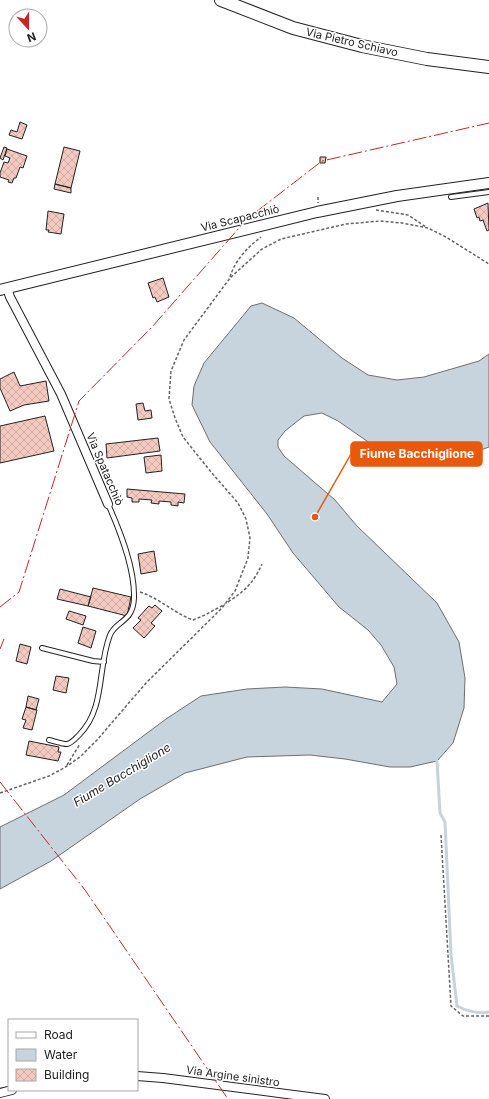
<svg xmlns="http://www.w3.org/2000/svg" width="489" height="1099" viewBox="0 0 489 1099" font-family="Inter,sans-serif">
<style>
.water{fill:#c7d3dd;stroke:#6f6f6f}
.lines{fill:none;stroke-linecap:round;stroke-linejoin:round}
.stream{stroke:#c7d3dd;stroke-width:3}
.building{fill:url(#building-cross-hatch);stroke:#222}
.service-casing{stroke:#222;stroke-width:6}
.minor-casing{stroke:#222;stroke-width:10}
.tertiary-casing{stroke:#222;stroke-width:12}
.secondary-casing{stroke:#222;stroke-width:14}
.path{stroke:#646464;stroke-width:1.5;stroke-dasharray:3 2;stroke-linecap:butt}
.service{stroke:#fff;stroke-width:4}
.minor{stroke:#fff;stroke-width:8}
.tertiary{stroke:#fff;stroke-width:10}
.secondary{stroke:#fff;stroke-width:12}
.power{stroke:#c62828;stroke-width:1;stroke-dasharray:14 3 2 3;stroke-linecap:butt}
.labels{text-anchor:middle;stroke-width:3;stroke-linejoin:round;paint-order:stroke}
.street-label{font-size:11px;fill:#222;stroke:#fff}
.water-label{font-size:12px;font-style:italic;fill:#222;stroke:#fff}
.leader{fill:none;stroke:#e8590c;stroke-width:1.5}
.callout-dot{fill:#e8590c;stroke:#fff;stroke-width:1.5}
.callout{fill:#e8590c;stroke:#e8590c;stroke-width:1.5}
.callout-label{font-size:12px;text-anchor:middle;font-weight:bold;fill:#fff}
</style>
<defs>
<pattern id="building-cross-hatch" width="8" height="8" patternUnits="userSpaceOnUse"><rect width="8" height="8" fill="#f3c9c0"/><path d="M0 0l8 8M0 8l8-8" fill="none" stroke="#d0aca5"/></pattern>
</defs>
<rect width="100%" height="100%" fill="#fff"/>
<path class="water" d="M262 303 294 318 342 358 368 375 397 380 424 377 479 361 489 354V447L453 460 408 457 377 448 338 421 322 413 304 416 285 431 278 440V447L284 456 335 500 357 526 437 603 459 642 465 678 464 708 453 743 437 761 410 767H390L345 759 310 755 247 757 185 773 140 799 51 861 0 889V827L64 795 166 719 201 696 247 689 285 687 322 689 382 702 397 684 394 667 381 645 368 630 339 607 293 553 267 514 210 442 192 405 194 386 204 363 251 306Z"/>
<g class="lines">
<path class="stream" d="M435 758 437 761 440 813 445 822 451 955 457 1006C466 1011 479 1014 489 1012"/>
</g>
<path class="building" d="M20 122 27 125 22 139 9 135 11 130 17 132Z
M4 147 7 148 3 160 0 158Z
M64 147 80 151 71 188 55 184Z
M7 149 27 156 23 168 20 167 16 178H14L12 183 8 182 9 180 0 177V173L4 162 8 163 10 158 5 156Z
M320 157H326L325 163H320Z
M55 184 71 188V193L54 189Z
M488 203 489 230 487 231 483 220 480 221 479 217 477 218 474 209Z
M48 211 64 214 61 234 48 232 49 230H46Z
M163 278 169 297 157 302 155 297 153 298 148 283Z
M14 372 20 386 46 381 49 401 24 405 10 411 0 388V379Z
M143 403 145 411 151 410 152 418 138 420 136 404Z
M45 416 54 451 0 463V426Z
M158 438 160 451 107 458 106 444Z
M161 455 162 471 146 473 144 457Z
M127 489 185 494 184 503 178 502V506L171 505V502L159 501V504L151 503 152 500 139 499V502H132V498L127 497Z
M154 551 157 571 141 574 138 554Z
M93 588 131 597 127 616 88 606Z
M60 589 91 597 88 606 57 599Z
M155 605 162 611 151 623 155 626 144 638 133 628 141 620 138 618 147 608 149 606 152 608Z
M69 611 86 616 83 625 66 619Z
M83 627 96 631 91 648 78 643Z
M20 644 31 647 27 664 16 661Z
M56 676 69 678 66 693 53 690Z
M28 696 39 699 36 710 26 707Z
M26 707 37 710 32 730 23 728 26 720 22 719Z
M29 741 59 747 58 752H61L58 761 26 755Z"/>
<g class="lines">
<defs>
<path id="service" d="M451 197 489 192
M42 648 93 661 104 662
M49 740C54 741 62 744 67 744 72 743 76 738 79 735 106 708 97 668 110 635 116 620 133 623 134 598 135 568 120 531 108 504"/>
<path id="minor" d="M7 288 10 297 61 394 108 504
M137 1076 163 1078 325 1099
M0 1093 12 1090"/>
<path id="tertiary" d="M0 290 317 212 397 196 489 183"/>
<path id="secondary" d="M221 0 293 28 362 46 427 59 489 67"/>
</defs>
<use href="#service" class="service-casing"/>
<use href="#minor" class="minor-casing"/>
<use href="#tertiary" class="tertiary-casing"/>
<use href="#secondary" class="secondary-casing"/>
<path class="path" d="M318 197V203
M376 210 408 215 426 227
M230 277C235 260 248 247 261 237
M140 592C159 598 174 613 193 620L205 615 225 604
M228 602C245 591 254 582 262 564
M67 765 80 744
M0 793 49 776 64 768 80 757 97 740 146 683 222 608 235 591 248 558 250 538 246 519 238 503 211 472 183 437 175 418 169 399 171 371 184 340 230 278 262 249 281 239 346 224 380 221 402 223 428 228 446 237 489 264
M441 835 451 1006 463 1016H489"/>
<use href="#service" class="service"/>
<use href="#minor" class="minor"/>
<use href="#tertiary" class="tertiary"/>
<use href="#secondary" class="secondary"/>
<path class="power" d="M0 607 19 592 79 401 152 327 247 219 322 161 489 123
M0 649 4 639
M0 782 85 890 228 1099"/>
</g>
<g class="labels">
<g class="street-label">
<text transform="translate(352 42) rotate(13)" y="4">Via Pietro Schiavo</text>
<text transform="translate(240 218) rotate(-14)" y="4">Via Scapacchiò</text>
<text transform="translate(105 469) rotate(67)" y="4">Via Spatacchiò</text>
<text transform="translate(233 1076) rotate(8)" y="4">Via Argine sinistro</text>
</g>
<g class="water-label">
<text transform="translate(122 775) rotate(-31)" y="4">Fiume Bacchiglione</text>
</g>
</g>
<path class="leader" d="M315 517L351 454"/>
<circle class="callout-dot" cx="315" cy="517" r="4"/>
<rect class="callout" x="351" y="442" width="131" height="24" rx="4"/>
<g class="callout-label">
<text x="417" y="458">Fiume Bacchiglione</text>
</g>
<rect x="8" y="1019" width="130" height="72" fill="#ffffff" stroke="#a7a7a7"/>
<rect x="16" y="1032" width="20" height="6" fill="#ffffff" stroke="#a7a7a7"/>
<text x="44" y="1039" font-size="12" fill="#222222">Road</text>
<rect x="16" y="1049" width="20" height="12" fill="#c7d3dd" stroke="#a7a7a7"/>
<text x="44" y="1059" font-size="12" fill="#222222">Water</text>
<rect x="16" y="1069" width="20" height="12" fill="url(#building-cross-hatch)" stroke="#a7a7a7"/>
<text x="44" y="1079" font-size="12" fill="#222222">Building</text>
<g transform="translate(28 28) rotate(159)"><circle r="19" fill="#ffffff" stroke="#a7a7a7"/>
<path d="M0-3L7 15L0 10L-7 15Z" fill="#c62828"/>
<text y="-6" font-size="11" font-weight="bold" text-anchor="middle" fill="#222222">N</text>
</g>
</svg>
